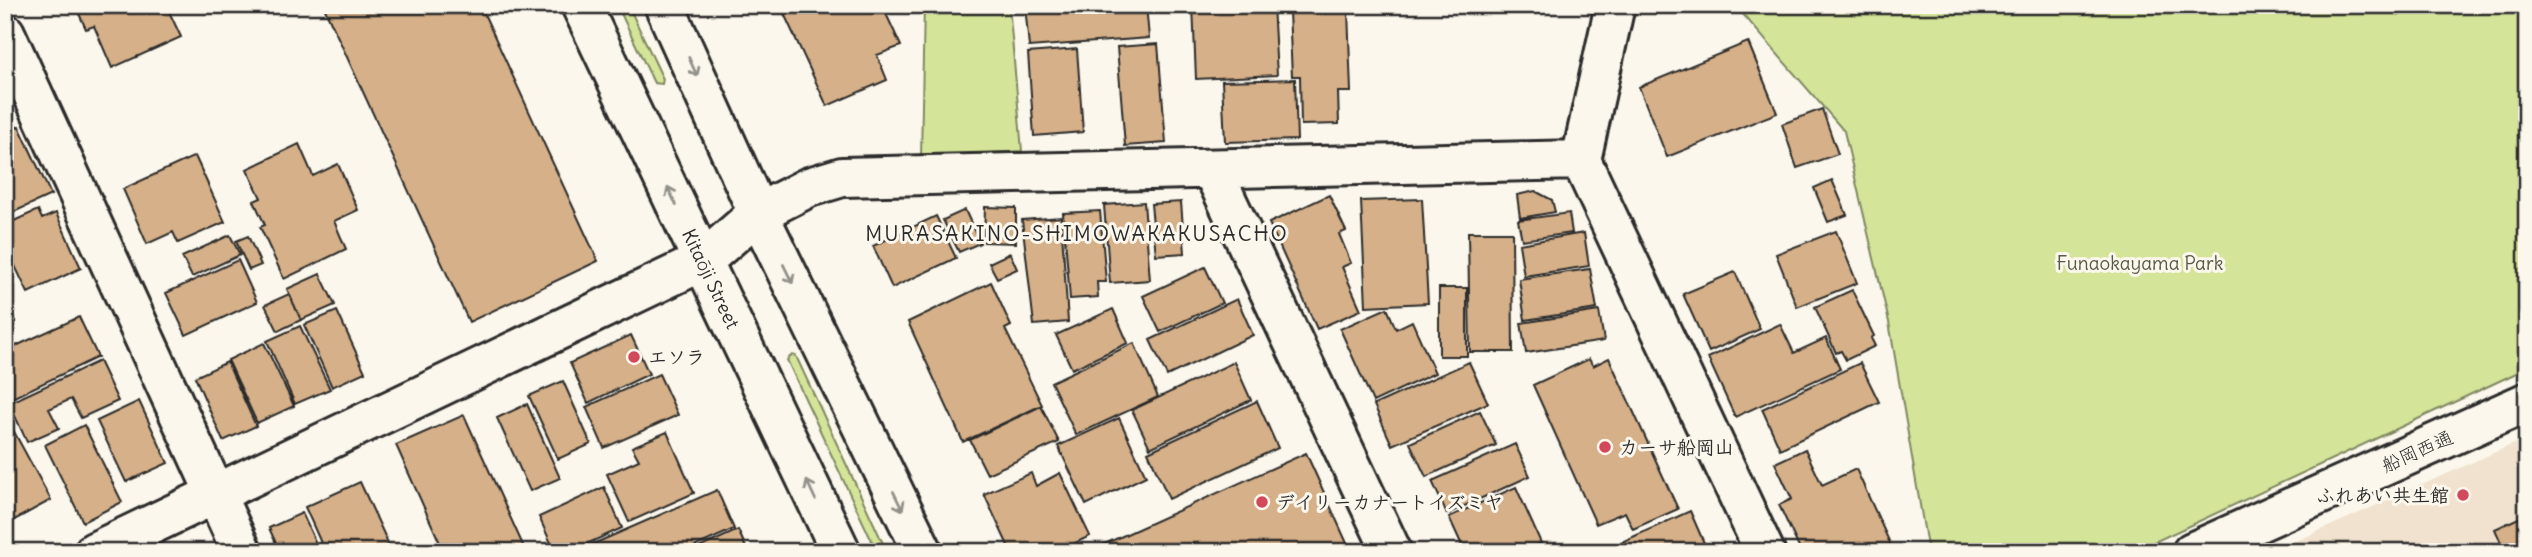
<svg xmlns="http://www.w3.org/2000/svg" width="2532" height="557" viewBox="0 0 2532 557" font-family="Delius,'Klee One',sans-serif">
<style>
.built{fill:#f0e2ce}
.green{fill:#d4e599;stroke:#808862;stroke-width:2}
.building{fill:#d6b088;stroke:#2b2b2b;stroke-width:2}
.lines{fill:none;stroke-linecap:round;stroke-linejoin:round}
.street-casing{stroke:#2b2b2b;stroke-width:44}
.primary-casing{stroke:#2b2b2b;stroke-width:44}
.street{stroke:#fbf7ec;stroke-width:38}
.primary{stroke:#fbf7ec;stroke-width:38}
.oneway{stroke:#93918c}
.poi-dot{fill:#d1495b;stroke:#fbf7ec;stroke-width:2.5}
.labels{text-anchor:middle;stroke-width:6;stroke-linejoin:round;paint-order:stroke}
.park-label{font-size:19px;fill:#555a46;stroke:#fbf7ec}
.street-label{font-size:19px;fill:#2b2b2b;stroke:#fbf7ec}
.poi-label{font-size:19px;font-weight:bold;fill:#2b2b2b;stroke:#fbf7ec;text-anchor:start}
.neighbourhood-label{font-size:21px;letter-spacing:2px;fill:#2b2b2b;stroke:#fbf7ec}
</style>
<rect width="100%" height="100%" fill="#fbf7ec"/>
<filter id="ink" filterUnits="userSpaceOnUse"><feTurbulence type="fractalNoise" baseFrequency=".0143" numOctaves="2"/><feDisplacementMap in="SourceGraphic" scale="14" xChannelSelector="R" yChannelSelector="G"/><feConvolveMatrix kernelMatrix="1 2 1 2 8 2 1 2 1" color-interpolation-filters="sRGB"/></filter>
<g filter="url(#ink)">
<path class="built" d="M2527 438V552H2272Z"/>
<path class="green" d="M617 5H628L663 79 662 84 654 83Z
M924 5H1009L1022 151 921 157Z
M1735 5H2527V368L2133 552H1928L1889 322 1844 131Z
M792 355 796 356 887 552H877L787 360Z"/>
<path class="building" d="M75 5H166L181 37 112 68 94 26 86 29Z
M323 5H480L598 261 469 322Z
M780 5H882L901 46 877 55 887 80 827 106Z
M1025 5H1146L1149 38 1029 47Z
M1193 5H1273L1277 75 1196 79Z
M1348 10 1351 92H1338L1339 124 1301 125 1300 76H1292L1289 12Z
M1748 42 1777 113 1667 157 1639 87Z
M1158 44 1166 143 1125 146 1117 47Z
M1077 49 1083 132 1034 136 1028 53Z
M1295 79 1297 140 1225 142 1222 81Z
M1822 109 1838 154 1797 168 1782 124Z
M19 126 51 195 5 216V132Z
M299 144 313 176 338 164 358 210 334 221 346 249 284 279 260 227 265 225 254 201 261 198 247 169Z
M195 156 225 222 178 243 173 232 147 244 123 189Z
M1832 180 1847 215 1828 222 1814 188Z
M1535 191 1552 200 1555 212 1520 218 1517 195Z
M1329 195 1346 231 1339 234 1351 263 1342 267 1361 310 1317 329 1269 223Z
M1422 199 1428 303 1366 306 1361 201Z
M1144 202 1150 280 1110 283 1104 205Z
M1181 202 1185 253 1156 255 1151 204Z
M985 207 1016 208V243L984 242Z
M38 210 42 219 56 213 81 268 28 293 5 245V225Z
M965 210 980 243 959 252 943 220Z
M1100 211 1106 282H1097L1098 297 1070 299 1063 213Z
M1569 213 1572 233 1522 240 1518 220Z
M936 216 956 258 892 288 873 246Z
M1061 217 1068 322 1034 325 1022 220Z
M1836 231 1857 283 1797 307 1776 254Z
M1468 232H1512L1513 352H1470Z
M1584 233 1589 266 1524 276 1519 244Z
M230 235 240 255 192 277 182 257Z
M248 236 261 265 249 270 236 241Z
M1010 253 1017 269 997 278 989 263Z
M238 260 257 302 186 335 166 293Z
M1205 267 1222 303 1160 332 1143 296Z
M1590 269 1597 309 1525 320 1519 279Z
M1735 272 1760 329 1709 352 1683 294Z
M320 274 335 305 301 320 287 289Z
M991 282 1011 326 1005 329 1042 405 963 442 908 322Z
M1439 288H1467V356H1439Z
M1852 290 1874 336 1871 338 1875 346 1846 360 1841 351 1836 353 1815 307Z
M289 294 301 320 278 331 265 305Z
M5 299 16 322 5 326Z
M1237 299 1253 335 1167 376 1150 340Z
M1387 308 1396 329 1412 321 1435 373 1373 402 1340 329Z
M1113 309 1128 343 1072 369 1056 335Z
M337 311 365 372 332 387 304 325Z
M1599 311 1604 341 1526 353 1521 323Z
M79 317 98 357 10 399 5 389V351Z
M1780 324 1794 353 1826 338 1840 369 1735 417 1708 358Z
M300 326 330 389 295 404 267 341Z
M631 335 649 374 588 403 570 363Z
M264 343 294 406 257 423 228 360Z
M1134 343 1158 397 1076 435 1051 382Z
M1609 358 1678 509 1633 529 1625 512 1596 524 1533 385 1589 359 1593 366Z
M99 361 118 401 81 418 71 399 49 409 59 428 27 442 9 403Z
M227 362 256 426 223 441 195 377Z
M1234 362 1251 400 1150 448 1132 410Z
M1469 362 1488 403 1392 445 1374 405Z
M1860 363 1879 402 1780 449 1762 409Z
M659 374 678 415 604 448 586 407Z
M563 381 591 444 558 459 529 396Z
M139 401 168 463 126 482 97 421Z
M1257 401 1278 448 1169 499 1148 452Z
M527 404 560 478 530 491 497 418Z
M1041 406 1059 442 987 474 970 440Z
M1480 411 1496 445 1426 477 1410 443Z
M5 415 51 500 5 525Z
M464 415 526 552H444L396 445Z
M1119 418 1146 476 1086 505 1058 446Z
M84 425 122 502 83 522 45 445Z
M667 432 694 493 629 522 607 474 639 460 632 447Z
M1515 444 1530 476 1447 514 1432 481Z
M1805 449 1822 485 1856 469 1894 552H1801L1779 505 1792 499 1775 463Z
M1306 453 1351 552H1087Z
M1031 473 1036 486 1060 473 1090 536 1056 552H1011L984 494Z
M360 482 389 545 375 552H325L305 507Z
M604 487 622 528 569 552H555L539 517Z
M1516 487 1541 543 1522 552H1475L1473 549 1465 552 1449 517Z
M717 490 734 529 683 552H575Z
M1690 511 1708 552H1619L1615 545Z
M302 513 320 552H280L269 528Z
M2527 514V552H2505L2495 529Z
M738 530 748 552H690Z"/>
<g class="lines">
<defs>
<path id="street" d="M1615 5 1581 160 1765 552
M5 33 242 552
M1212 169 1392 552
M94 552 703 261 758 213 809 187 842 177 1581 160
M2192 552 2527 402"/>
<g id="primary">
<path id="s1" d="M581 5 841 552"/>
<path d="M664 5 758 213 923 552"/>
</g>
</defs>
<use href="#street" class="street-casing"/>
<use href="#primary" class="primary-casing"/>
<use href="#street" class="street"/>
<use href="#primary" class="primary"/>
</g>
<defs><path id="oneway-shaft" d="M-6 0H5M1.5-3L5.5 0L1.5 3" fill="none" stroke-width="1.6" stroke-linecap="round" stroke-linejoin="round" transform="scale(1.75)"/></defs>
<g class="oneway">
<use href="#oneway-shaft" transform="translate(693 67) rotate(66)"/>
<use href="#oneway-shaft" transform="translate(672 196) rotate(-115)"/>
<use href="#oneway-shaft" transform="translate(788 274) rotate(64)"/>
<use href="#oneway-shaft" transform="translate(811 490) rotate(-115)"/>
<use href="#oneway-shaft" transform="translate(898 501) rotate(64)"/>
</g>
</g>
<g class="poi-dot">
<circle cx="634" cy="357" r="7"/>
<circle cx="1605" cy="447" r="7"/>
<circle cx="2463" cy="495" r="7"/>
<circle cx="1262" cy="502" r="7"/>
</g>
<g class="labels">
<g class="park-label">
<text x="2140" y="270">Funaokayama Park</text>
</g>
<g class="street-label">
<text dy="7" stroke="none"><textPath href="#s1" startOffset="303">Kitaōji Street</textPath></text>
<text transform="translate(2417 451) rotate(-24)" y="7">船岡西通</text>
</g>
<g class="poi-label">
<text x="648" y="364">エソラ</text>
<text x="1619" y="454">カーサ船岡山</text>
<text x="2449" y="502" text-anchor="end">ふれあい共生館</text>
<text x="1276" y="509">デイリーカナートイズミヤ</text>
</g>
<g class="neighbourhood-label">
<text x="1077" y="241">MURASAKINO-SHIMOWAKAKUSACHO</text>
</g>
</g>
<rect width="2532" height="557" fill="none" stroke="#fbf7ec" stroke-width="28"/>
<rect x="14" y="14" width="2504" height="529" fill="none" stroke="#2b2b2b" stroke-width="2.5" filter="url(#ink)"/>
</svg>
